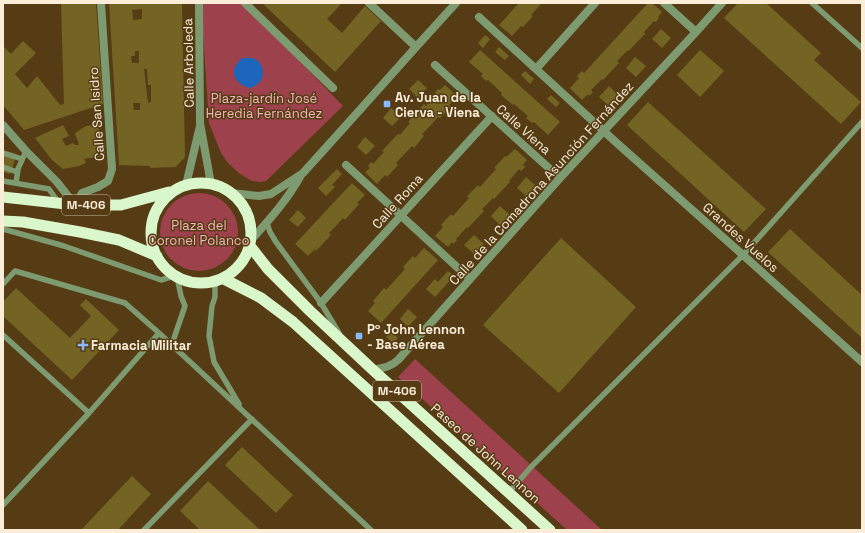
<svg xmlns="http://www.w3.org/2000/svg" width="865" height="533" viewBox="0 0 865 533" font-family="'Space Grotesk',sans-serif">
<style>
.green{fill:#9d414c}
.water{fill:#1c66bc}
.building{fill:#736423;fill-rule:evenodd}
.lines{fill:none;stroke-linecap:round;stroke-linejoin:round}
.service{stroke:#7e9a70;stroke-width:5.5}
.minor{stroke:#7e9a70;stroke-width:8}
.tertiary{stroke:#7e9a70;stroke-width:8}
.trunk{stroke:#daf6cb;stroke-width:11}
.poi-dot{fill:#88bafc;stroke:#553c15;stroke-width:1.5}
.labels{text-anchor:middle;stroke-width:3;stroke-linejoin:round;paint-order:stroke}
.shield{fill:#553c15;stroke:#cab89e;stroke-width:1}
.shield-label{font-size:12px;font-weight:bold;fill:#fcedd8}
.street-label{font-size:13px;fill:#fcedd8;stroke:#553c15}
.poi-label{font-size:13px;font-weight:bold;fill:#fcedd8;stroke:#553c15;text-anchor:start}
.park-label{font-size:13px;fill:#f3b5b8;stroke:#553c15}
</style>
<rect width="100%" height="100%" fill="#553c15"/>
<path class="green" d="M201 3H244L343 106 266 181 261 182 252 181 240 174 228 163 221 153 209 123Z
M160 232a39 39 0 1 1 78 0a39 39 0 1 1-78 0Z
M415 359 602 530H567L398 377Z"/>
<path class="water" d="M242 58C246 58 251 57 255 59 264 64 265 76 259 83 257 85 253 86 251 88 247 87 243 86 241 84 230 76 233 66 242 58Z"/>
<path class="building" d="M61 3H96L103 104 24 130 3 105V46L11 54 23 41 36 53 15 74 27 88 37 76 60 105 64 104Z
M109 3H180L182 5 185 157 176 167 150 168V166L119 165ZM142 9V19L133 20 132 10ZM135 51H139V63H132L131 56H135ZM144 69H147L148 85H151V102L148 103ZM133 103H140V110H134Z
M262 3H342L327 19 342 33 365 6 381 21 335 72Z
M519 3H542L531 15 533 16 523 27 521 26 512 36 499 25Z
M648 3H652L662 12 658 17 659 18 656 22 654 21 644 32 645 34 637 42 629 51 628 50 617 61 619 63 603 80 602 79 591 90 593 92 589 96 588 94 582 100 570 88 579 78 577 76 582 71 584 73Z
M738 3H766L821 53 814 60 861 102 841 124 724 18Z
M661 29 671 38 662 48 652 39Z
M485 35 490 39 483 48 478 43Z
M499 47 509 56 505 60 495 52Z
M480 50 560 122 548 135 534 122 532 123 526 118 528 116 514 104 513 105 501 95 502 93 488 80 486 81 481 76 483 74 469 62Z
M700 50 724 71 700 97 677 75Z
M635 57 646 66 636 77 626 68Z
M525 71 534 79 530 84 521 75Z
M418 80 427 88 418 98 409 89Z
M445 85 457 96 449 105 451 107 440 118 438 117 430 126 422 134 424 136 414 148 412 146 396 163 398 165 387 177 385 175 377 184 365 172 370 168 368 166 371 162 373 164 384 152 382 151 398 134 400 135 410 123 408 122 424 104 426 106 436 94 435 93 438 89 440 90Z
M609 86 619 96 609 106 599 97Z
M551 95 560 103 556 107 547 99Z
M648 102 766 209 744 232 627 125Z
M391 108 401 117 392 126 383 118Z
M63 125 69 136 62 139 66 146 73 143 75 145H79L75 133 86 126 98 125 101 142H105V156L84 159 86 163 79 166 63 169 58 165 52 160 35 138Z
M365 137 375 146 366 155 357 147Z
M515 149 527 160 523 165 525 167 521 171 519 169 509 181 510 182 494 199 493 198 482 209 484 211 468 228 467 227 456 239 457 240 453 244 452 242 448 247 435 236 443 227 441 225 451 214 453 216 469 198 467 196 478 185 480 187 496 169 494 168 505 156 506 157Z
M3 150 17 154 10 174 3 172Z
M337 169 342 174 332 185 335 187 326 196 318 188Z
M526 177 536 186 527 197 517 188Z
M352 183 365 195 357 203 359 204 345 220 343 218 336 226 329 233 331 235 316 251 315 249 308 256 295 244Z
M500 206 510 215 500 225 491 216Z
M298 210 306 218 298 227 289 220Z
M790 229 862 295V338L768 252Z
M474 235 484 244 474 254 464 245Z
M561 238 636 307 559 393 483 325Z
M424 248 438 260 381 323 368 311 375 303 373 301 384 288 386 290 405 269 403 267 413 256 415 258Z
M448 271 454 276 435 297 426 289 435 279 438 282Z
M16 288 70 338 91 316 80 305 86 299 119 330 72 380 3 316V302Z
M408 309 417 317 408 327 400 319Z
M391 332 398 338 393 343 386 337Z
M242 447 293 495 276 513 225 465Z
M132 476 151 494 118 530H81Z
M208 481 260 530H200L180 511Z"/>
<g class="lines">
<path class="service" d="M812 3 862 48
M3 153 22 159
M3 167 17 172
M3 181 49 189 59 203
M16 183 18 169 26 151
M267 223 270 232 276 242 321 303 339 333
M3 229 64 246 161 280 174 276
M215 281V297L212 306 209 336 214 362 239 404
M3 284 15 271 125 303 159 333
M3 335 89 413
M172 344 185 306 181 296 177 277
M509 492 532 466 743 255 862 122
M3 505 89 413 159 333 371 530
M144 530 252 419"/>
<path class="minor" d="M199 3 200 123 211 184
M245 3 333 88
M369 3 416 47
M664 3 696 32
M479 17 619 145 743 255 862 362
M435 65 551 170 561 177
M536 69 595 3
M3 125 26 151 57 182 75 205 82 193 98 187 108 181 112 169 101 3
M346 165 470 279
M186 185 200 126
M321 303 492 116
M373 370C382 368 391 367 398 360L560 178 696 32 722 3"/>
<path class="tertiary" d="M232 193 259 196 271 194 303 173 358 112 416 47 456 3
M252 239C270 219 288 199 301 175"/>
<path class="trunk" d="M151 233a50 50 0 1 1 100 0a50 50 0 1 1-100 0Z
M3 197 75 205H121L169 192
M3 221 23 222 80 232 119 240 157 256
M250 246 268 269 310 311 373 370 550 530
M224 279 261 298 293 322 522 530"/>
</g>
<g class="poi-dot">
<rect x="383" y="100" width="8" height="8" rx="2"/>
<rect x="355" y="332" width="8" height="8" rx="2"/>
<path d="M81 339h4v4h4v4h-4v4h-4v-4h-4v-4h4z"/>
</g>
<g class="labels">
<g class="shield">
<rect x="62" y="195" width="48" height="20" rx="3"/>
<rect x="373" y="381" width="48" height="20" rx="3"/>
</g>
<g class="shield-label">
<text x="86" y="209">M-406</text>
<text x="397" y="395">M-406</text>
</g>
<g class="street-label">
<text transform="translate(188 63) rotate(-91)" y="5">Calle Arboleda</text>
<text transform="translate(96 114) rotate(-94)" y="5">Calle San Isidro</text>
<text transform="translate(524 129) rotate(42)" y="5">Calle Viena</text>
<text transform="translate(541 183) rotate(-48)" y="5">Calle de la Comadrona Asunción Fernández</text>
<text transform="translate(397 201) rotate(-48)" y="5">Calle Roma</text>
<text transform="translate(741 237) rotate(42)" y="5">Grandes Vuelos</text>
<text transform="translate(486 453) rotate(42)" y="5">Paseo de John Lennon</text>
</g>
<g class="poi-label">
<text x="395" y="102">Av. Juan de la<tspan x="395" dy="15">Cierva - Viena</tspan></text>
<text x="367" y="334">Pº John Lennon<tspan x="367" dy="15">- Base Aérea</tspan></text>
<text x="91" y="350">Farmacia Militar</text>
</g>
<g class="park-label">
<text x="264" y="103">Plaza-jardín José<tspan x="264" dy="15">Heredia Fernández</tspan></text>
<text x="199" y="230">Plaza del<tspan x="199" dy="15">Coronel Polanco</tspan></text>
</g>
</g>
<rect width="865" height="533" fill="none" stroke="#fcedd8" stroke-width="8"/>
</svg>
